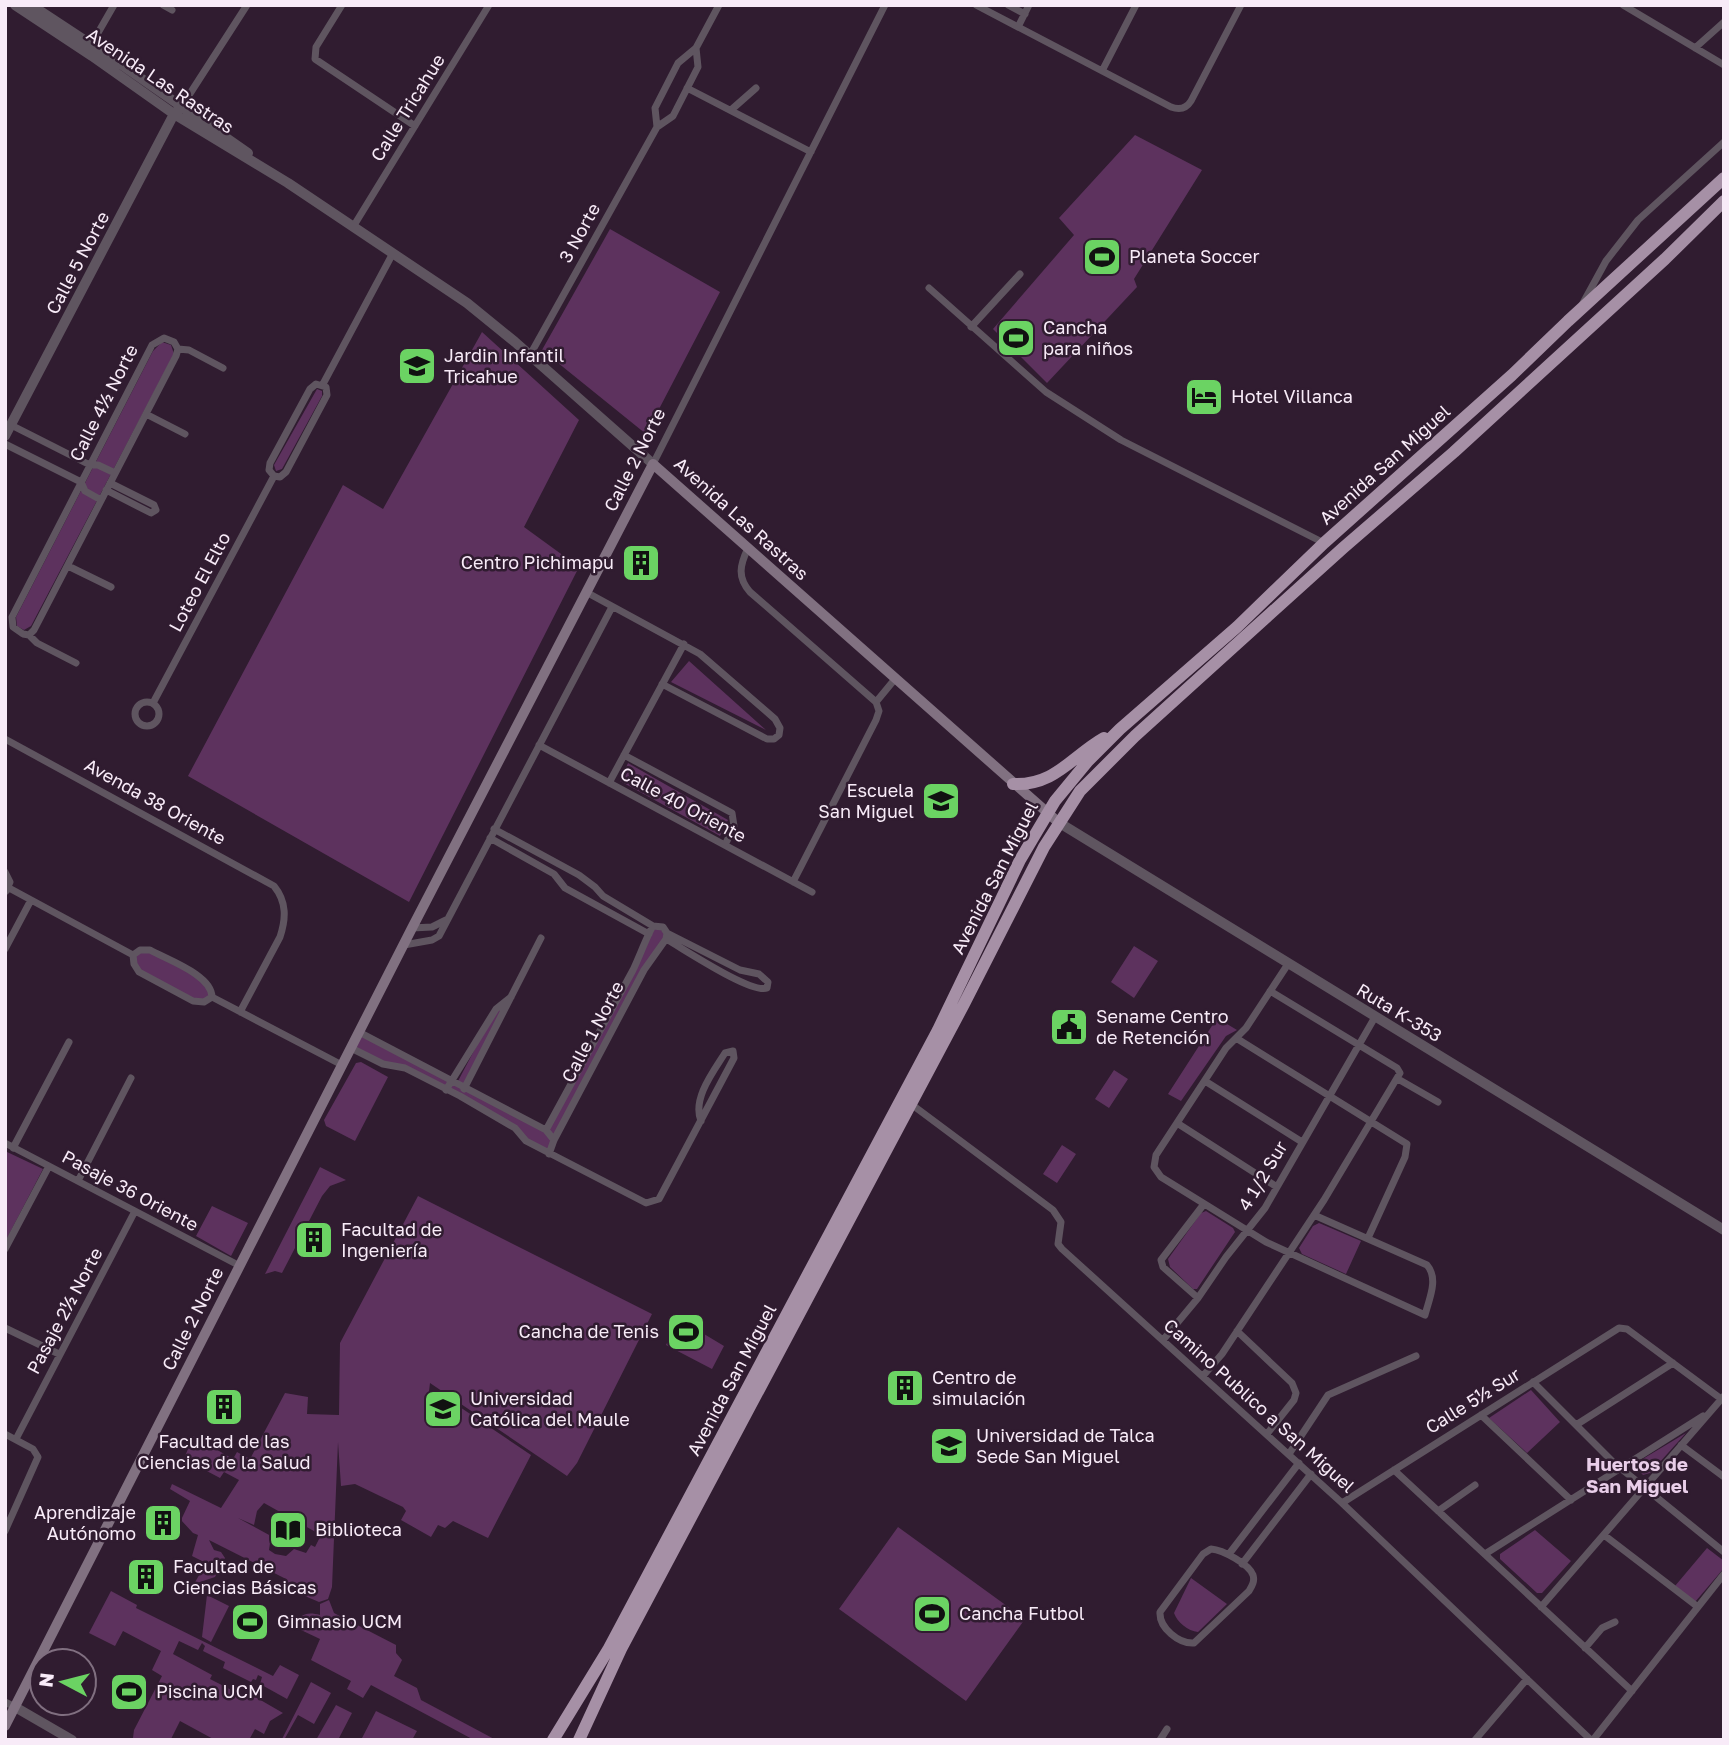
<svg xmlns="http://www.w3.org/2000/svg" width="1729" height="1745" viewBox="0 0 1729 1745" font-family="'Golos Text',sans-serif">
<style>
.green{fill:#5d325e;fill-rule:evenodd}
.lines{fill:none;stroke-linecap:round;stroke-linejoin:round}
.minor{stroke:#5f5560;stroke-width:7}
.tertiary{stroke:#5f5560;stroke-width:10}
.secondary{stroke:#817181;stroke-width:10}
.trunk{stroke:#a690a6;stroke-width:12}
.labels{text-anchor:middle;stroke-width:5;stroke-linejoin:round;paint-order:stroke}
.street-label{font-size:18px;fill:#f8ebf8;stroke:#301c30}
.poi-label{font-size:18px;fill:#f8ebf8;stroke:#301c30;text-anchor:start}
.neighbourhood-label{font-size:19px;font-weight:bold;fill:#e9cee9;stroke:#301c30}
</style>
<rect width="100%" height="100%" fill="#301c30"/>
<path class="green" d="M1135 135 1202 170 1134 279 1137 287 1047 383 993 329 1074 235 1059 218Z
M610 229 720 292 646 434 542 350Z
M482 332 579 420 524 527 579 567 409 902 188 776 343 485 383 509Z
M162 342 171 345 174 354 31 626 24 630 17 626 16 617 153 351Z
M317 389 322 391V396L282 469 276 471 274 465Z
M689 661 766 730 671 682Z
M628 763 728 820 720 836 620 781Z
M653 926 667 933 549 1154C489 1110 420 1075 351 1048L359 1032 457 1083 496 1009 511 996 465 1087 546 1130Z
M1134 946 1158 961 1134 998 1111 982Z
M145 949 204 979 213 993 198 1003 139 972 133 955Z
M1217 1018 1237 1030 1226 1036 1181 1101 1168 1094Z
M361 1062 388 1077 355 1141 326 1126 324 1120 356 1063Z
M1114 1070 1128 1079 1109 1108 1095 1099Z
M1062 1145 1076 1154 1057 1183 1043 1174Z
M5 1151 43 1169 5 1242Z
M320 1167 346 1180 330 1186 322 1196 282 1273 275 1271 265 1274Z
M418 1196 652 1314 577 1463 567 1476 430 1383 428 1399 442 1395 531 1455 488 1538 453 1521 445 1528 438 1525 431 1537 401 1520 406 1511 403 1507 355 1484 341 1486 338 1442 332 1587 328 1599 319 1602C305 1596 293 1592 286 1579L209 1540 214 1550 221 1552 225 1558 215 1577 194 1584 206 1563 192 1556 198 1535 193 1533 181 1520 190 1501 170 1489 172 1484 221 1508 239 1480 224 1472 220 1478 184 1459 193 1436 233 1459 237 1452 250 1459 285 1393 308 1397 307 1414 339 1415 340 1343ZM264 1503 321 1535 315 1547 311 1545 306 1553 294 1549 286 1556 275 1554 269 1550 271 1536 238 1518 254 1525 257 1511Z
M212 1206 248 1223 231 1256 196 1236Z
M1206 1211 1233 1228 1235 1232 1197 1289H1193L1170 1267 1168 1259 1201 1213Z
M1319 1223 1361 1241 1346 1274 1302 1254 1299 1248 1313 1226Z
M679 1319 724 1346 712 1369 666 1345Z
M1531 1390 1560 1422 1527 1453 1489 1418Z
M1686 1433 1650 1473 1643 1475 1636 1467V1463Z
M898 1527 1025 1619 966 1701 839 1609Z
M1535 1530 1571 1561 1542 1593H1537L1500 1559V1554Z
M1707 1548 1724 1561V1568L1695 1602 1675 1586Z
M1191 1578 1227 1604 1198 1632C1188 1631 1177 1622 1174 1613Z
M111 1591 137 1605 136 1608 273 1676 280 1665 299 1675 287 1699 260 1684 262 1677 258 1675 256 1680 253 1679 251 1682 223 1668 225 1662 203 1651 205 1646 202 1643 198 1650 179 1641 173 1654 212 1675 210 1679 249 1699 252 1695 283 1713 270 1721 264 1734 255 1729 249 1740H215L180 1721 171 1739 133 1738 134 1730 162 1676 152 1670 161 1651 123 1631 115 1646 89 1633Z
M207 1595 229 1606 211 1642 202 1637Z
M329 1600 334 1613 396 1645V1653L402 1660 394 1676 417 1688 421 1700 496 1740H474L371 1685 363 1698 347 1689 351 1681 311 1660 320 1639 282 1621 291 1625C301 1615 306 1611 320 1615V1604Z
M311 1682 331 1693 314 1724 298 1715 284 1740 282 1739Z
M336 1705 352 1713 338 1740H316Z
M376 1711 417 1731 412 1740H361Z"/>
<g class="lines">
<path class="minor" d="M163 5 172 10
M342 5 316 47 315 59 415 126
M976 5 1171 107C1179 110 1186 109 1191 101L1241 5
M1008 5 1025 14
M1623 5 1724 65
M1018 27 1029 5
M91 45 114 5
M1695 48 1724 22
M1102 71 1136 5
M687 88 811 152
M182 106 247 5
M731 110 756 88
M657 127 655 108 678 63 696 48 719 5
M353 227 489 5
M929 288 1046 392 1121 440 1324 543
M1583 303 1606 261 1638 220 1724 142
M971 327 1020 274
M164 338 174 342 178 349 176 356 34 630 29 635 23 634 13 627 12 617 152 345Z
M178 349 189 350 223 368
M530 355 657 127 673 116 698 67 696 48
M316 384 326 387 327 395 286 472 280 477 274 476 269 470 270 463 310 389Z
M323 384 393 253
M146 414 185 434
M11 425 90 465H98L115 473
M5 444 81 482 85 491 101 500
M653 464 885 5
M106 490 151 513 156 510 154 505 110 483
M748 548C740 565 737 577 750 592L876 702 895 679
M68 566 111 587
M586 592 700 654 775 719 780 728 779 735 774 739H767L662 684
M29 635 37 643 76 663
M135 714a12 12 0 1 1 24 0a12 12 0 1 1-24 0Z
M153 703 274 476
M5 739 274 886C287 902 286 919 280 937L240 1012
M539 745 812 892
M624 755 732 813 734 826 725 845
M609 783 684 644
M494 829 579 875 595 887 603 896 653 926 663 927 667 933 666 939 644 970 554 1140 549 1154
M490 838 554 874 565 888 649 934
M5 872 10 882 6 891
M793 882 876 720 879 711 876 702
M9 888 133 955
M412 928 432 927 446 920
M666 939C684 949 751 994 767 988L768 982 759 974 740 970 667 933
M404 945 432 940 439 936 612 607
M5 949 31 900
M133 955 134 964 139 972 193 1001 204 1002 212 997
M133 955 140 950H150C168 960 212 975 212 997
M1288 964 1246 1028 1226 1048 1156 1155 1154 1167 1161 1177 1266 1242 1425 1315C1429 1299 1439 1279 1427 1265L1314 1215
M212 997 342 1065
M359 1032 546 1130 554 1140
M1236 1038 1407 1144 1405 1157 1368 1238
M351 1048 383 1064 405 1068 460 1096 515 1128 526 1141 646 1203 659 1199 734 1058 733 1051 725 1053C713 1072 692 1099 701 1121
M1398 1079 1438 1102
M1205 1081 1302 1142
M464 1089 541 938
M446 1090 496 1009 511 997
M911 1104 1053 1210 1061 1222 1058 1244 1062 1249 1342 1503 1591 1740
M1177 1123 1277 1187
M546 1130 633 970C638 960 649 931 653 926
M5 1143 240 1266
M13 1148 69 1042
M78 1181 131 1078
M5 1249 49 1166
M1198 1298 1163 1267 1161 1260 1204 1204
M5 1328 59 1354
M1237 1331 1292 1383 1296 1393 1294 1400 1267 1434
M1163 1340 1198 1298 1226 1257 1265 1208 1375 1017
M1203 1376 1222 1354 1324 1200 1400 1073 1397 1068 1270 991
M1533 1382 1613 1462 1724 1552
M1481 1415 1571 1500
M1576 1425 1673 1363
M5 1434 33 1449 38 1457 5 1531
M16 1439 135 1211
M1681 1445 1724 1477
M1289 1454 1328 1395 1416 1356
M1394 1470 1632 1691
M1342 1503 1619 1328 1627 1329 1724 1401
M1438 1511 1475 1485
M1604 1535 1698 1607
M1211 1549C1223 1550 1249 1564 1253 1575 1255 1581 1252 1586 1249 1591L1194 1643C1179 1644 1159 1628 1160 1612L1203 1554Z
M1229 1554 1299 1463
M1485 1554 1703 1416
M1242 1564 1311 1474
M1541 1607 1724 1396
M1585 1648 1602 1628 1615 1622
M5 1702 15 1707
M1160 1740 1167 1729
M1475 1740 1527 1679
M1593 1740 1724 1574"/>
<path class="tertiary" d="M15 5 92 56 174 114 288 183 467 303 515 342 653 464
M31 5 122 65 248 153
M5 436 174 114 182 106
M1058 822 1724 1230
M15 1707 72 1740"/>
<path class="secondary" d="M5 1726 412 928 653 464 1058 822"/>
<path class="trunk" d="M1013 784C1055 786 1072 756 1104 738
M553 1740 608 1650 938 1030 1020 860 1055 801 1088 761 1120 729 1237 627 1324 543 1512 375 1568 321 1724 178
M579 1740 621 1649 964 1004 1044 847 1080 791 1135 736 1343 548 1454 452 1665 259 1724 201"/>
</g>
<defs>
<symbol id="stadium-square" viewBox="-11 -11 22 22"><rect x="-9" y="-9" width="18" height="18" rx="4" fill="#6bd363" stroke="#301c30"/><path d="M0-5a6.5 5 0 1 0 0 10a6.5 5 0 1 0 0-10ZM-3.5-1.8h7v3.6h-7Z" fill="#111"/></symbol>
<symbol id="school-square" viewBox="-11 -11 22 22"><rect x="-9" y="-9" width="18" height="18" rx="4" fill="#6bd363" stroke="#301c30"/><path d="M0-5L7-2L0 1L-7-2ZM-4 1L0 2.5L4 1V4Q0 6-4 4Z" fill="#111"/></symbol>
<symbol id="hotel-square" viewBox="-11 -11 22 22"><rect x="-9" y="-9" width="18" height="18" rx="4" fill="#6bd363" stroke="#301c30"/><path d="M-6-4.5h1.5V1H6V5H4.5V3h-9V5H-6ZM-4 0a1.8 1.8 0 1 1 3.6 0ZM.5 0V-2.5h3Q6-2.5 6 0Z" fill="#111"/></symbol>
<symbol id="building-square" viewBox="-11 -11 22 22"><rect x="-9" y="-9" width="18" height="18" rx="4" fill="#6bd363" stroke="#301c30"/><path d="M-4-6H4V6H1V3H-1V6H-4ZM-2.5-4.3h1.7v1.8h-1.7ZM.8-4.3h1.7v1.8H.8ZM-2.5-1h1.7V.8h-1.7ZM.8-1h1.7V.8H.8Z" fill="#111"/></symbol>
<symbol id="civic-square" viewBox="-11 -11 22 22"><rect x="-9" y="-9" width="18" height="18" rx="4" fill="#6bd363" stroke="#301c30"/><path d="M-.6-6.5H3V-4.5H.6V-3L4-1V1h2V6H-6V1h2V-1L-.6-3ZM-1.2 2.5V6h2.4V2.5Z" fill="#111"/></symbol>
<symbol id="university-square" viewBox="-11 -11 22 22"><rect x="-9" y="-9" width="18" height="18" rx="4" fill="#6bd363" stroke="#301c30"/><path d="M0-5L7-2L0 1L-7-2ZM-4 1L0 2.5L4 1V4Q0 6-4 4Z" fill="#111"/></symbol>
<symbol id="library-square" viewBox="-11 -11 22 22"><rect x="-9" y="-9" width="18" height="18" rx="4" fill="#6bd363" stroke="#301c30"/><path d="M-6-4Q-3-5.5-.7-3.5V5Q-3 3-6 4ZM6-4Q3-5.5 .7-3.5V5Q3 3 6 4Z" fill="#111"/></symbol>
</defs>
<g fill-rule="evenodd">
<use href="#stadium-square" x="1080" y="235" width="44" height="44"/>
<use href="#stadium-square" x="994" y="316" width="44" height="44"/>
<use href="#school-square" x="395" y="344" width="44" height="44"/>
<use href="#hotel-square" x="1182" y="375" width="44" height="44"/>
<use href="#building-square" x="619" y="541" width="44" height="44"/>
<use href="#school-square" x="919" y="779" width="44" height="44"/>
<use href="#civic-square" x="1047" y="1005" width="44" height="44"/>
<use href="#building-square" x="292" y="1218" width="44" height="44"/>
<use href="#stadium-square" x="664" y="1310" width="44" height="44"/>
<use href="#building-square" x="883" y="1366" width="44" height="44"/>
<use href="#building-square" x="202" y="1385" width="44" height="44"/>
<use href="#university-square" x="421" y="1387" width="44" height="44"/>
<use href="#university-square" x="927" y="1424" width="44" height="44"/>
<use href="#building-square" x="141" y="1501" width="44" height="44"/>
<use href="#library-square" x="266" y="1508" width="44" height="44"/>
<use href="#building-square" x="124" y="1555" width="44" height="44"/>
<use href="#stadium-square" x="910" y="1592" width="44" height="44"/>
<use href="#stadium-square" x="228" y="1600" width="44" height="44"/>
<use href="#stadium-square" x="107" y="1670" width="44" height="44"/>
</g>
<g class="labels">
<g class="street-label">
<text transform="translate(160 81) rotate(34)" y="6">Avenida Las Rastras</text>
<text transform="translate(408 108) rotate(-58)" y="6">Calle Tricahue</text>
<text transform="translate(580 233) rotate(-61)" y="6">3 Norte</text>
<text transform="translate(78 263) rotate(-62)" y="6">Calle 5 Norte</text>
<text transform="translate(104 403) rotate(-63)" y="6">Calle 4½ Norte</text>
<text transform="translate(635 460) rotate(-63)" y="6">Calle 2 Norte</text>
<text transform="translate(1385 465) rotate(-42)" y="6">Avenida San Miguel</text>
<text transform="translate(741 519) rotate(42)" y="6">Avenida Las Rastras</text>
<text transform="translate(200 582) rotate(-62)" y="6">Loteo El Elto</text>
<text transform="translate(155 802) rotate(29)" y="6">Avenda 38 Oriente</text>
<text transform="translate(683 805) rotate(28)" y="6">Calle 40 Oriente</text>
<text transform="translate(995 878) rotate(-63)" y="6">Avenida San Miguel</text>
<text transform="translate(1399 1013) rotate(31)" y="6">Ruta K-353</text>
<text transform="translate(593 1032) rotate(-62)" y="6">Calle 1 Norte</text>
<text transform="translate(1263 1176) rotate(-59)" y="6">4 1/2 Sur</text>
<text transform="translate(130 1191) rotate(28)" y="6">Pasaje 36 Oriente</text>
<text transform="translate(65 1311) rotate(-62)" y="6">Pasaje 2½ Norte</text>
<text transform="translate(193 1319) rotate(-63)" y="6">Calle 2 Norte</text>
<text transform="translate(732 1380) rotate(-62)" y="6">Avenida San Miguel</text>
<text transform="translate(1473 1401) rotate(-32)" y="6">Calle 5½ Sur</text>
<text transform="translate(1259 1406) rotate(42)" y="6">Camino Publico a San Miguel</text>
</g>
<g class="poi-label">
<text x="1129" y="263">Planeta Soccer</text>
<text x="1043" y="334">Cancha<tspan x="1043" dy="21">para niños</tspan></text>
<text x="444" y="362">Jardin Infantil<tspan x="444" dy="21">Tricahue</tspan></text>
<text x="1231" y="403">Hotel Villanca</text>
<text x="614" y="569" text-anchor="end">Centro Pichimapu</text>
<text x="914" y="797" text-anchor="end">Escuela<tspan x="914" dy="21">San Miguel</tspan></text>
<text x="1096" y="1023">Sename Centro<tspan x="1096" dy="21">de Retención</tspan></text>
<text x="341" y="1236">Facultad de<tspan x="341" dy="21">Ingeniería</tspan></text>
<text x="659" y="1338" text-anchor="end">Cancha de Tenis</text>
<text x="932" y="1384">Centro de<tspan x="932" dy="21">simulación</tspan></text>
<text x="470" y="1405">Universidad<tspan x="470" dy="21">Católica del Maule</tspan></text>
<text x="976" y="1442">Universidad de Talca<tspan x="976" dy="21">Sede San Miguel</tspan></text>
<text x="224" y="1448" text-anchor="middle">Facultad de las<tspan x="224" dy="21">Ciencias de la Salud</tspan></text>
<text x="136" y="1519" text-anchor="end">Aprendizaje<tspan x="136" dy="21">Autónomo</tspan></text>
<text x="315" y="1536">Biblioteca</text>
<text x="173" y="1573">Facultad de<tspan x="173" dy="21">Ciencias Básicas</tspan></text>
<text x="959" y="1620">Cancha Futbol</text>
<text x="277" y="1628">Gimnasio UCM</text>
<text x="156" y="1698">Piscina UCM</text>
</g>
<g class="neighbourhood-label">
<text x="1637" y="1471">Huertos de<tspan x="1637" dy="22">San Miguel</tspan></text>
</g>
</g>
<rect width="1729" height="1745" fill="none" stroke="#f8ebf8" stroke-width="14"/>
<g transform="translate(63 1682) rotate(277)"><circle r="33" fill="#301c30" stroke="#806f80" stroke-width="2"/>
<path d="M0-5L12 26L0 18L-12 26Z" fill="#6bd363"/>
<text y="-10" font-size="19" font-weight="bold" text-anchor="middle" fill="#f8ebf8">N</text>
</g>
</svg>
